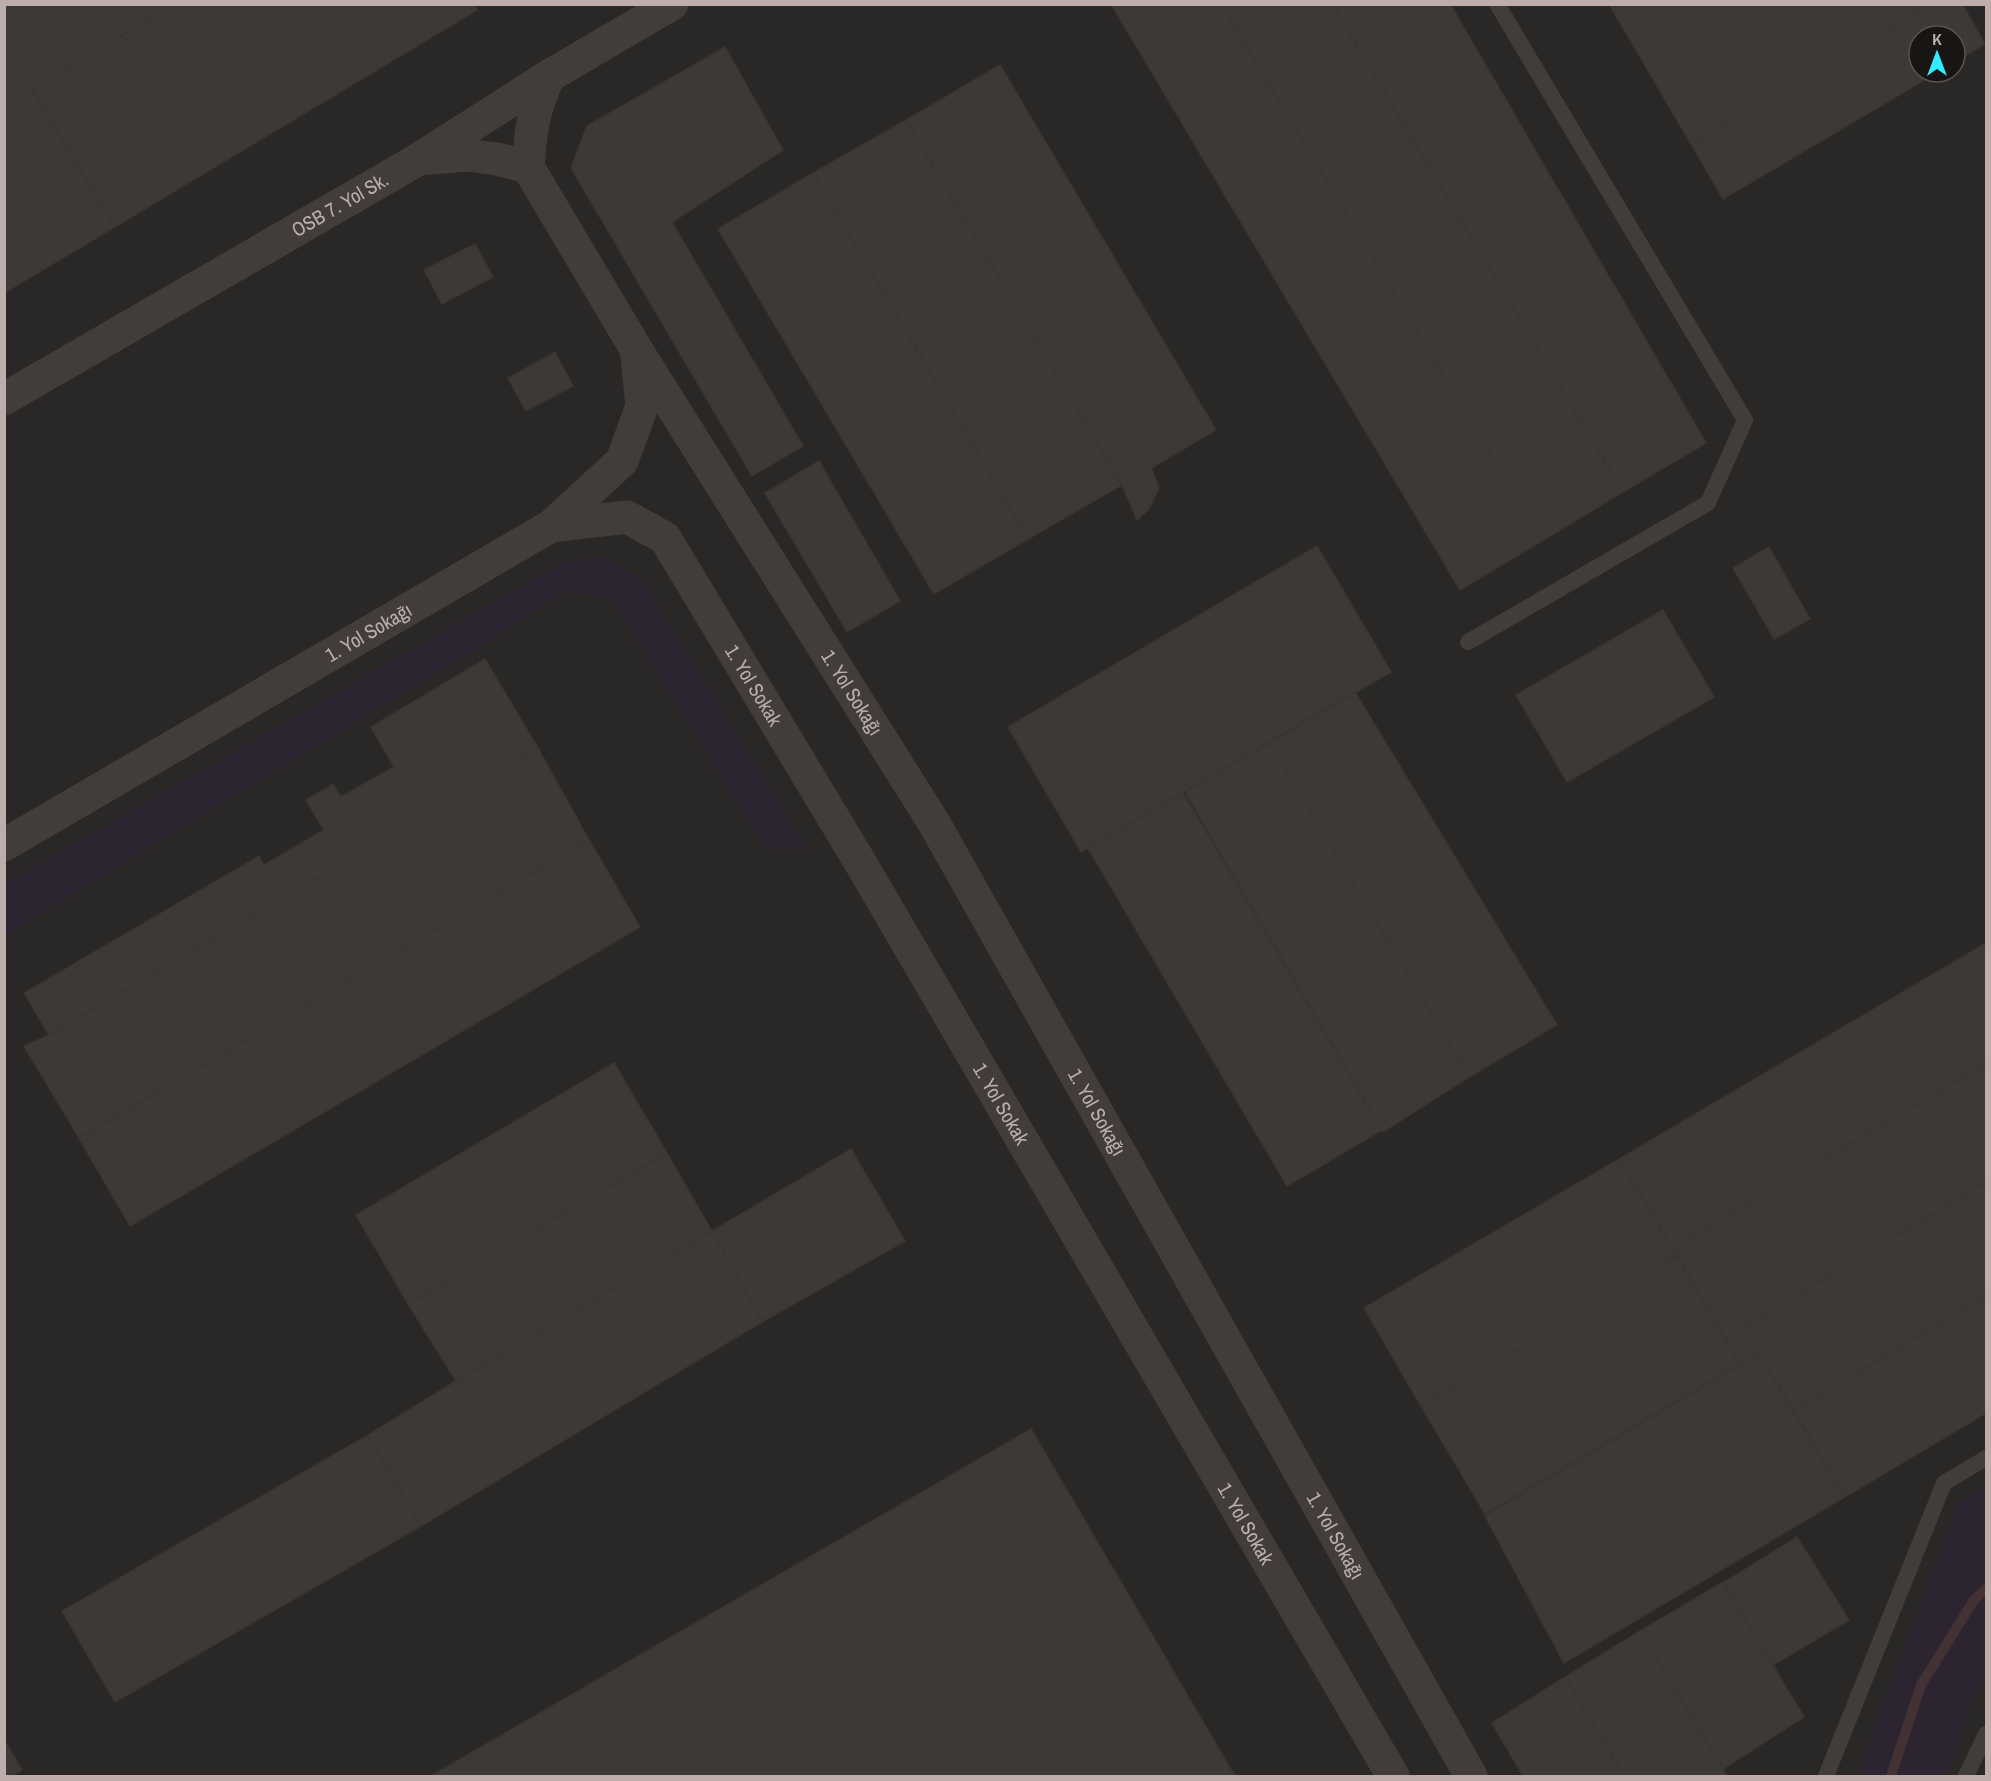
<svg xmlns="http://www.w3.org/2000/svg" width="1991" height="1781" viewBox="0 0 1991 1781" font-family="'Archivo Narrow',sans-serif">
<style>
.built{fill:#2a2826;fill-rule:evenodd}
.green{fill:#2c2531}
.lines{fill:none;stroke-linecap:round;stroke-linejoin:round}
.stream{stroke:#443133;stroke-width:10}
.building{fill:#3c3937;stroke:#393634;stroke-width:1.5}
.service{stroke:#423d3b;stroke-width:16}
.tertiary{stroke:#423d3b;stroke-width:33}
.labels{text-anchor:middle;stroke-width:5;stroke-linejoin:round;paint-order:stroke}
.street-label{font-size:20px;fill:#bdaeac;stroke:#181615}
</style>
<rect width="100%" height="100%" fill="#1d1b1a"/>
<path class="built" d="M5 5H1986V1776H5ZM1919 36H1955V72H1919Z"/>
<path class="green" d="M602 556 642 581 807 849H766L613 600 566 591 481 646 5 935V884L562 563Z
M1986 1487V1677L1971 1702 1948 1776H1857L1958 1503Z"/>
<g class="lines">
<path class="stream" d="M1891 1776 1921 1685 1974 1600 1986 1589"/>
</g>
<path class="building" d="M4 4H168L170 7 32 90 115 227 4 293Z
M168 4H474L477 10 115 227 32 90 170 7Z
M1111 4H1221L1542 541 1460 590Z
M1221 4H1332L1623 492 1542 541Z
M1332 4H1450L1706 443 1623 492Z
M1609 4H1931L1691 144Z
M1931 4H1962L1985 44 1955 62V36H1919V72H1938L1723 199 1691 144Z
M725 47 783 150 672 222 803 446 752 476 571 168 587 126Z
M1000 65 1216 430 1151 468 1159 488 1149 509 1137 520 1122 485 906 120Z
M906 120 1122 485 1028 539 813 173Z
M813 173 1028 539 934 594 718 229Z
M475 244 493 277 442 304 424 270Z
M555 352 573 386 526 411 508 378Z
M819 461 900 601 847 632 765 493Z
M1317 546 1391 672 1081 852 1008 727Z
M1769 547 1810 619 1774 639 1733 568Z
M1663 610 1714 697 1567 782 1516 695Z
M485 659 538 748 49 1035 24 993 259 856 264 865 324 830 306 800 333 784 341 797 394 767 371 727Z
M1355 692 1557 1025 1469 1077 1269 742Z
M1269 742 1469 1077 1383 1132 1185 792Z
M538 748 589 840 79 1138 24 1046 49 1035Z
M1183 793 1382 1130 1287 1186 1088 848Z
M589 840 640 927 130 1226 79 1138Z
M1986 943V1064L1672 1248 1619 1159Z
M614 1063 667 1153 408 1304 356 1215Z
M1986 1064V1182L1725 1338 1672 1248Z
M851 1149 905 1241 762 1322 712 1231Z
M667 1153 712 1231 456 1381 408 1304Z
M1619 1159 1677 1256 1421 1406 1364 1308Z
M1986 1182V1296L1793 1411 1759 1353 1740 1364 1725 1338Z
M712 1231 762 1322 421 1526 368 1435 456 1381Z
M1677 1256 1740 1364 1485 1514 1421 1406Z
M1986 1296V1413L1845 1497 1793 1411Z
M1759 1353 1845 1497 1564 1663 1485 1516Z
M1031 1429 1235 1776H431Z
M368 1435 421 1526 115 1702 62 1611Z
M1797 1537 1849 1620 1773 1665 1723 1583Z
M1723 1582 1804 1717 1723 1769 1640 1631Z
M1640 1631 1723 1769 1727 1776H1624L1565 1677Z
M1565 1677 1624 1776H1523L1492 1723Z
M4 1740 22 1770 11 1776H4Z"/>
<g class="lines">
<path class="service" d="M1468 642 1708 503 1745 420 1497 4
M1826 1776 1944 1483 1986 1458
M1966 1776 1986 1734"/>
<g class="tertiary">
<path id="s1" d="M419 159 467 155 497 159 528 167 636 349 934 823 1471 1776"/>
<path d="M528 167C531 128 533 111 549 76"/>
<path id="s2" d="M4 399 419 159 549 76 672 4"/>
<path id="s3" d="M551 526 627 517 665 538 860 862 1393 1776"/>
<path id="s4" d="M4 845 551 526 622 461 642 406 637 357"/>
</g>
</g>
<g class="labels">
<g class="street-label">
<text dy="7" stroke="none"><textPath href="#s2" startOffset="388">OSB 7. Yol Sk.</textPath></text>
<text dy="7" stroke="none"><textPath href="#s4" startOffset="422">1. Yol Sokağı</textPath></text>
<text dy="7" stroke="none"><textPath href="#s3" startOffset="292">1. Yol Sokak</textPath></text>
<text dy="7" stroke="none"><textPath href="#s1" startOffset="728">1. Yol Sokağı</textPath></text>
<text dy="7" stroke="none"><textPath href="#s3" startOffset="778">1. Yol Sokak</textPath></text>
<text dy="7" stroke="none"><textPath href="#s1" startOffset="1214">1. Yol Sokağı</textPath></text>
<text dy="7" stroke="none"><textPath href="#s3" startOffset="1264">1. Yol Sokak</textPath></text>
<text dy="7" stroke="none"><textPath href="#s1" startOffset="1700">1. Yol Sokağı</textPath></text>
</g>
</g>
<rect width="1991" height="1781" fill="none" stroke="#bdaeac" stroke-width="12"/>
<g transform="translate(1937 54)"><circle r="28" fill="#181615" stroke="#5a5351" stroke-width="1.5"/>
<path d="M0-4.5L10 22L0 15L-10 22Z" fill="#30ecff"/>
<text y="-9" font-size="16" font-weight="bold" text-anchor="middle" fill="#bdaeac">K</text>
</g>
</svg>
